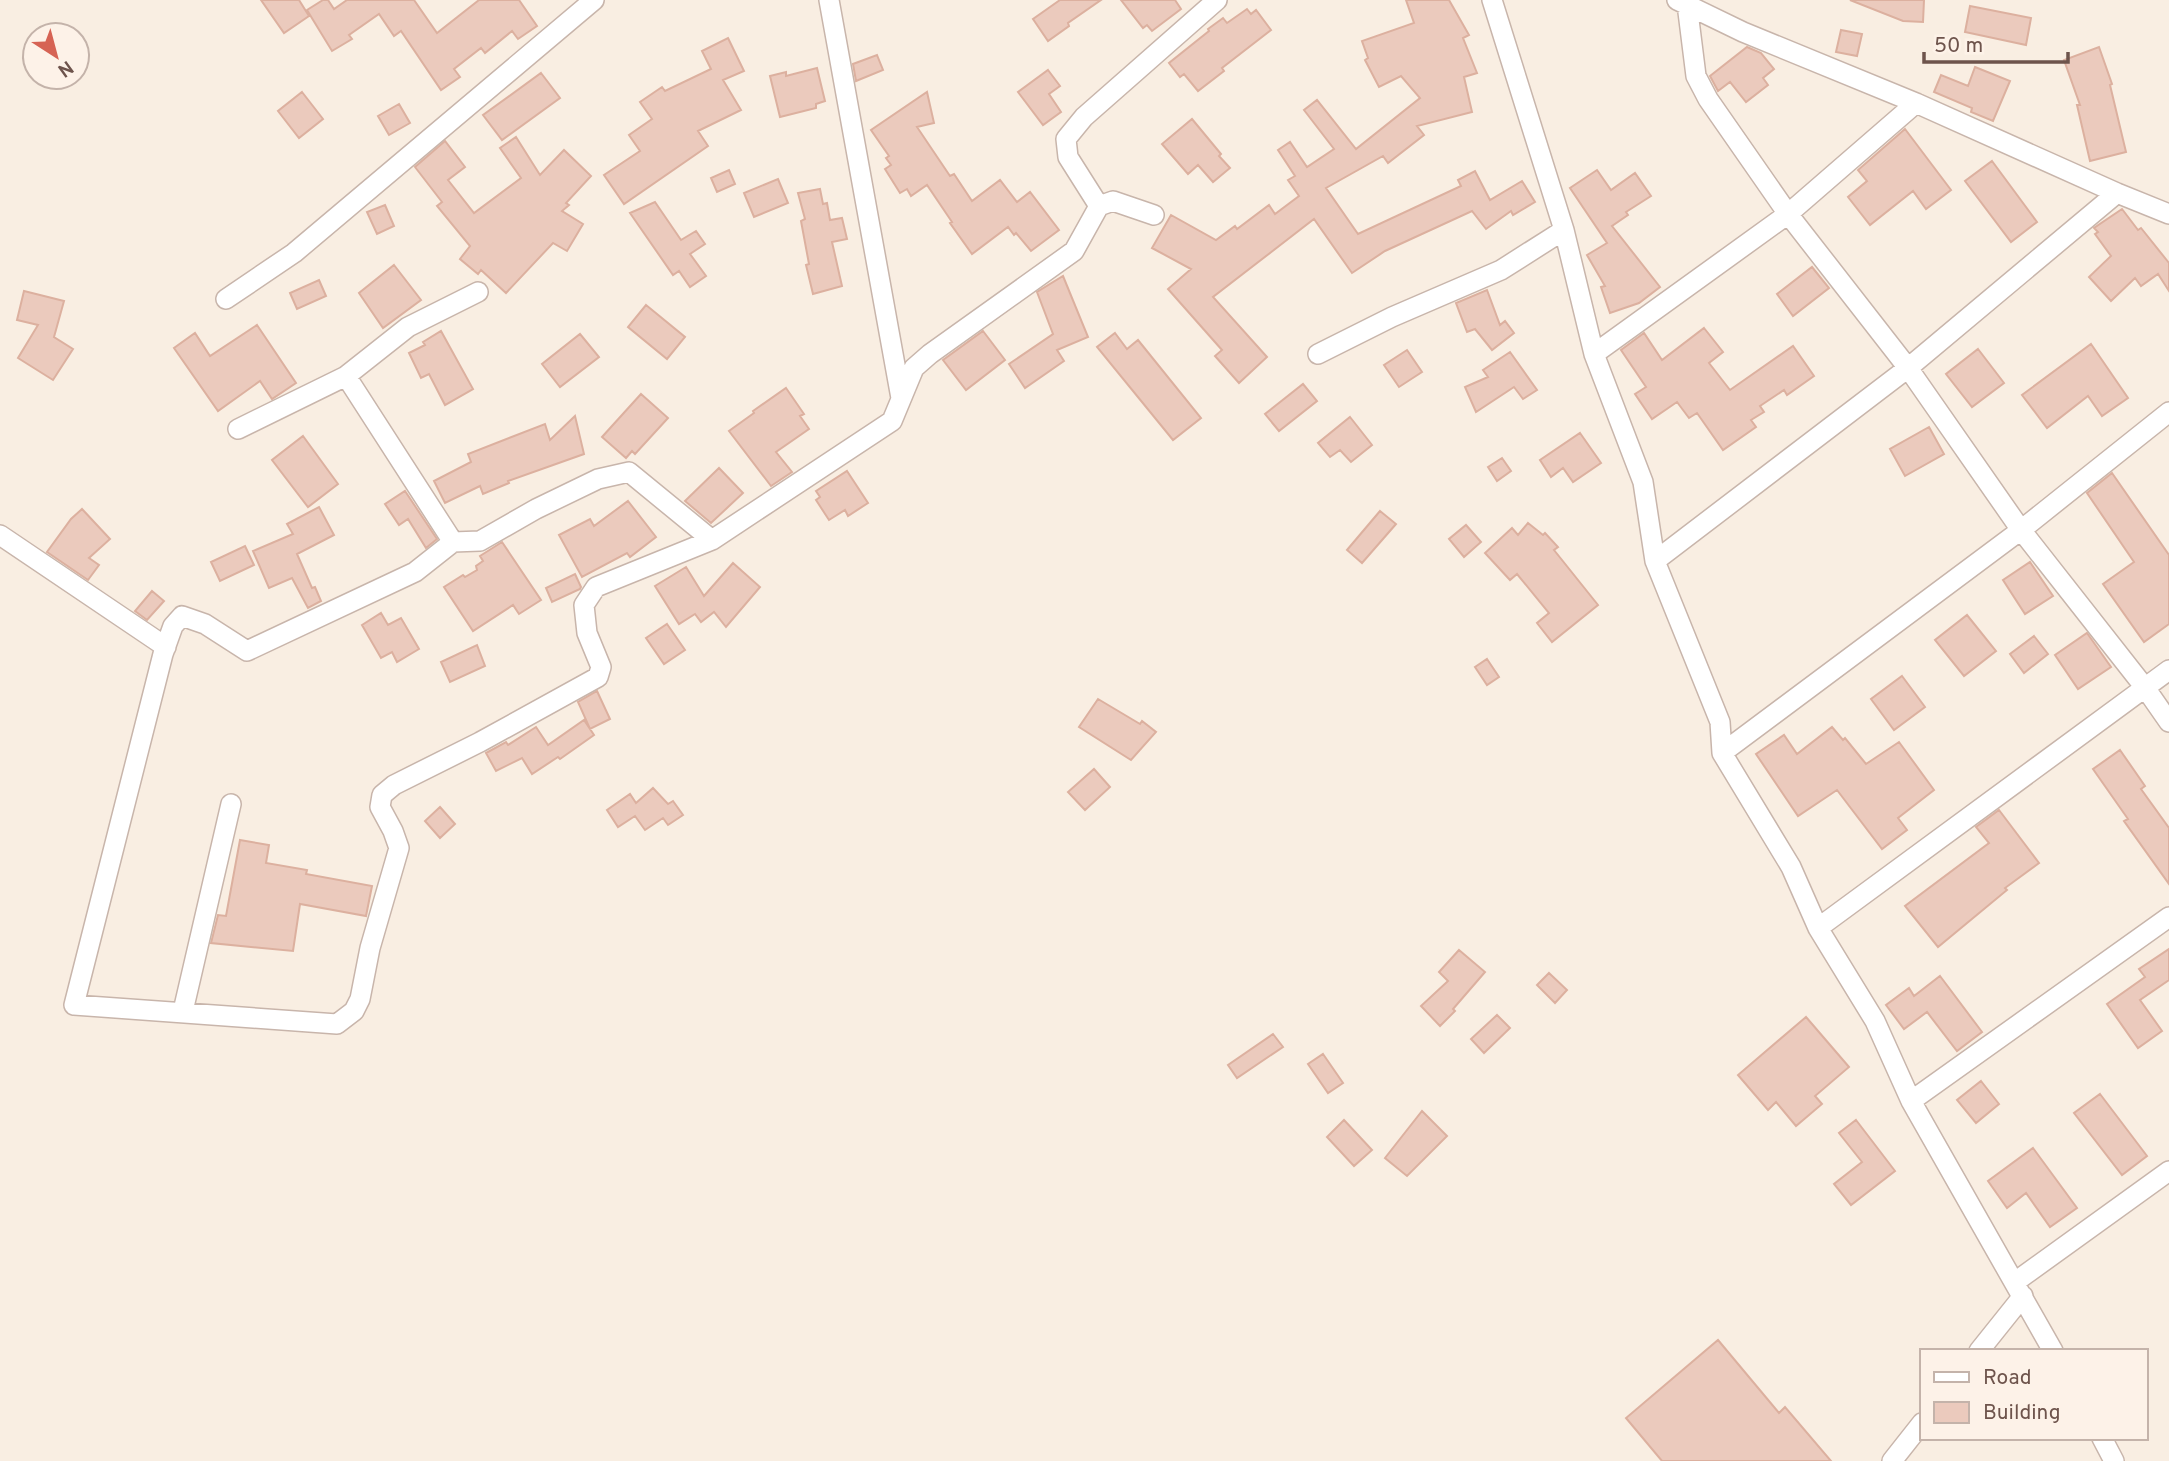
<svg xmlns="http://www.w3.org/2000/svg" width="2169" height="1461" viewBox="0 0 2169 1461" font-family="Overpass,sans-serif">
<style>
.building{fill:#ebcabd;stroke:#dcb09f;stroke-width:2}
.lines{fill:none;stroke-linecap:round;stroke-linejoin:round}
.street-casing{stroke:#c8b5ab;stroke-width:22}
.street{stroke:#fff;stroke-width:19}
</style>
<rect width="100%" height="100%" fill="#f9eee2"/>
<path class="building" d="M261 0H299L309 16 284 33Z
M323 0H328L334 9 347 0H414L437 33 479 0H519L537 26 518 39 512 31 485 53 481 48 454 69 460 77 441 90 401 31 394 36 379 14 349 35 352 39 332 51 307 10Z
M1060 0H1101L1068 23 1069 26 1048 41 1033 19Z
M1121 0H1175L1181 9 1152 31 1147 25 1143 28Z
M1406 0H1449L1469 35 1463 38 1477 73 1464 77 1472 112 1417 126 1424 135 1388 163 1383 156 1326 188 1358 234 1461 186 1458 180 1475 171 1490 200 1522 181 1535 202 1513 215 1511 211 1486 229 1472 211 1385 251 1352 273 1314 219 1213 297 1267 357 1239 383 1215 356 1222 350 1168 289 1191 269 1152 248 1171 215 1216 240 1235 226 1237 229 1269 205 1275 214 1299 196 1288 180 1295 176 1278 150 1290 142 1307 167 1334 149 1304 110 1317 100 1356 149 1420 98 1401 76 1379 87 1365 60 1368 58 1362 41 1414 23Z
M1850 0H1924L1923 22 1903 21Z
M1970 6 2031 18 2026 45 1965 32Z
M1247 9 1251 14 1256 10 1271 30 1222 68 1224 71 1198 91 1184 74 1180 77 1169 63 1209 31 1208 29 1223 18 1227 23Z
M1841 30 1862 34 1857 56 1836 52Z
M728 38 744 71 723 80 741 110 698 131 708 146 624 204 604 175 640 151 629 135 652 119 640 102 662 87 665 91 711 69 702 51Z
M1747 47 1761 53 1774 69 1763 78 1768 85 1746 102 1730 82 1718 91 1710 76Z
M2099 47 2112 84 2110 85 2126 152 2090 161 2077 105H2080L2064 60Z
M877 55 883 70 856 81 853 64Z
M1975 67 2010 81 1993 121 1971 112 1972 108 1934 92 1941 75 1968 86Z
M817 68 825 101 816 104V108L780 117 770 76 786 72V76Z
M1048 70 1060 86 1049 94 1061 112 1043 125 1018 92Z
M541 73 560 98 502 140 483 115Z
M302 92 323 119 299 138 278 111Z
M927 92 934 123 917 127 950 176 954 174 972 201 1000 180 1017 202 1030 192 1059 230 1031 251 1016 233 1014 235 1008 227 972 254 950 223 952 222 927 185 911 196 907 189 900 193 885 169 891 165 886 158 889 156 871 130Z
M399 104 410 123 389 135 378 116Z
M1192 119 1221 154 1219 156 1230 168 1213 182 1198 165 1188 174 1162 144Z
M1905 129 1951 190 1926 209 1913 191 1870 225 1848 197 1867 181 1858 170Z
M516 137 540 175 564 150 591 176 566 203 569 205 562 211 583 224 567 251 553 243 506 293 481 270 478 274 460 259 470 246 437 206 442 202 415 167 445 141 465 167 448 180 474 213 521 178 500 148Z
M1992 161 2037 222 2011 242 1965 181Z
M729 170 735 184 717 192 711 178Z
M1597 170 1611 190 1635 173 1651 196 1626 212 1628 215 1612 226 1660 287 1639 303 1610 313 1601 287 1605 286 1587 255 1607 243 1570 188Z
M778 179 788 203 754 217 744 193Z
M820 189 823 204 827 203 830 220 842 218 847 239 832 242 842 286 813 294 806 265 809 264 801 221 805 219 798 193Z
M655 202 681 240 696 231 705 244 690 254 706 276 690 287 679 271 673 275 630 213Z
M385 205 394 226 377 234 367 212Z
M2122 209 2138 230 2141 228 2169 263V291L2158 274 2141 286 2135 278 2111 301 2089 277 2111 256 2095 234 2098 232 2094 228Z
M394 265 421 300 383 328 359 293Z
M1812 267 1829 288 1793 316 1777 294Z
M1063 276 1088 337 1057 350 1064 361 1025 388 1009 364 1053 334 1037 292Z
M319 280 326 296 297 309 290 293Z
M1487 290 1500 325 1505 321 1514 333 1492 350 1475 329 1467 332 1456 303Z
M24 291 64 301 54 337 73 349 53 380 18 358 38 325 17 320Z
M646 305 685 337 667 359 628 327Z
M257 325 296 383 272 399 260 381 218 411 174 348 195 333 210 356Z
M1704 328 1723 352 1709 363 1730 390 1793 346 1814 376 1787 395 1784 390 1760 406 1764 412 1751 420 1756 427 1723 450 1697 413 1689 418 1677 402 1652 419 1635 394 1646 387 1621 350 1644 333 1662 360Z
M441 331 473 389 445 405 429 374 421 378 409 353 425 345 423 342Z
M983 331 1005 360 966 390 943 360Z
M1115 333 1127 349 1138 340 1201 418 1173 440 1097 347Z
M580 334 599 357 560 387 542 364Z
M2091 344 2128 398 2102 416 2088 396 2047 428 2022 395Z
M1978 349 2004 383 1972 407 1946 374Z
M1407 350 1422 372 1399 387 1384 365Z
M1510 352 1537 390 1523 399 1514 387 1476 412 1465 387 1488 377 1483 370Z
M1303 384 1317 401 1279 431 1265 414Z
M786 388 804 414 800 416 809 429 776 452 792 472 771 486 729 431 754 413 753 411Z
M641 394 668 418 635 454 632 451 626 458 602 437Z
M575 416 584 454 508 481 509 483 483 494 480 486 445 503 434 481 471 462 468 454 545 424 550 440Z
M1350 417 1372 445 1351 462 1340 450 1330 457 1318 443Z
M1929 427 1944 454 1905 476 1890 449Z
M1580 433 1601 463 1573 482 1563 468 1551 477 1540 460Z
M303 436 338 484 308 507 272 460Z
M1502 458 1511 471 1497 481 1488 467Z
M719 468 743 493 711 523 685 501Z
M847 471 868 503 848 516 845 510 829 520 816 500 820 497 816 491Z
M2112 473 2169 555V624L2144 642 2103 584 2134 562 2087 493Z
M405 491 437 539 426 548 408 519 399 525 385 504Z
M628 501 656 537 630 557 627 553 582 577 559 535 590 519 594 526Z
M319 507 334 535 297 554 312 588 315 587 321 601 308 608 292 578 269 588 253 551 293 534 287 524Z
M82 509 110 539 89 558 99 565 88 580 47 552 71 519Z
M1380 511 1396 524 1362 563 1347 550Z
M1528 523 1543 535 1545 533 1558 547 1554 550 1598 605 1552 642 1537 623 1549 613 1517 574 1510 580 1485 553 1512 528 1518 535Z
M1466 525 1481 542 1464 557 1449 539Z
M502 542 541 600 519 614 513 605 473 631 444 587 463 575 465 577 477 570 476 566 483 561 480 556Z
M245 546 254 565 220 581 211 562Z
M2030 562 2053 596 2025 614 2003 580Z
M733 563 760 587 726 627 714 612 701 622 695 614 679 624 655 586 686 567 704 596Z
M575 574 581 587 580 589 552 602 546 588Z
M152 591 164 601 147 620 135 611Z
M381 613 388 625 401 618 419 649 397 662 392 652 381 658 362 625Z
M1967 615 1996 651 1964 676 1935 640Z
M667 624 685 650 664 664 646 638Z
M2087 633 2111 667 2078 689 2055 655Z
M2034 636 2048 654 2024 673 2010 654Z
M477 645 485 666 450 682 441 662Z
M1487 659 1499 677 1487 685 1475 667Z
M1902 676 1925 707 1894 730 1871 699Z
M597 691 610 719 590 729 578 702Z
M1098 699 1140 724 1142 721 1156 732 1131 760 1079 727Z
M584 720 594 735 560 759 558 757 532 774 522 758 496 771 486 753 506 742 508 745 536 727 548 745Z
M1832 727 1843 740 1845 738 1866 764 1899 742 1934 790 1898 818 1907 830 1882 849 1837 790 1798 816 1756 754 1784 735 1797 754Z
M2120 750 2145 786 2141 789 2169 828V884L2124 821 2128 819 2093 769Z
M1094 769 1110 787 1085 810 1068 792Z
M653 788 668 804 673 801 683 815 668 825 663 818 645 830 635 816 618 827 607 810 630 794 636 803Z
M440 807 455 824 440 838 425 821Z
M1999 810 2039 863 2005 888 2007 890 1938 947 1905 906 1989 843 1976 827Z
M240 840 269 845 266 863 307 870 306 874 372 886 366 916 300 904 293 951 211 943 218 915 226 916Z
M2169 949V980L2140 1000 2162 1031 2138 1048 2107 1004 2145 977 2139 969Z
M1459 950 1485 972 1453 1009 1455 1011 1440 1026 1421 1006 1448 981 1439 972Z
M1549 973 1567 990 1555 1003 1537 985Z
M1940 976 1982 1032 1957 1051 1927 1012 1904 1029 1886 1005 1909 988 1914 996Z
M1497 1015 1510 1028 1484 1053 1471 1039Z
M1806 1017 1849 1067 1815 1096 1822 1104 1796 1126 1776 1102 1768 1110 1738 1075Z
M1273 1034 1283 1047 1237 1078 1228 1065Z
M1323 1054 1343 1083 1328 1093 1308 1064Z
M1981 1081 1999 1104 1976 1123 1957 1100Z
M2100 1094 2147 1156 2122 1175 2074 1113Z
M1422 1111 1447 1136 1407 1176 1385 1158Z
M1344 1120 1372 1150 1354 1166 1327 1137Z
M1856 1120 1895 1171 1851 1205 1834 1184 1862 1162 1839 1133Z
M2033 1148 2077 1208 2050 1227 2026 1193 2007 1208 1988 1181Z
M1718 1340 1779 1413 1785 1407 1831 1461H1662L1626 1418Z"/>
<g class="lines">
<defs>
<path id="street" d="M829 0 901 398
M1492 0 1564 230 1594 354 1643 482 1655 561 1720 722 1722 753 1791 867 1818 928 1875 1021 1911 1101 2053 1351
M1677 0 1743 32 1916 103 2117 193 2169 214
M1687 4 1696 76 1708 99 1788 214 1908 368 2021 530 2146 689 2169 722
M1099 206 1068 157 1066 139 1084 117 1217 0
M226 299 294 253 594 0
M1318 354 1392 317 1501 270 1564 230
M1594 354 1788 214 1916 103
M346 376 408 327 478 292
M238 429 346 376 453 542
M0 535 166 647
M712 540 629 472 598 479 536 509 480 541 453 542 415 572 247 651 205 624 182 616 173 626 163 654 74 1005 337 1024 354 1011 360 999 370 948 399 848 393 831 380 807 382 795 394 785 480 742 598 677 601 667 587 633 584 605 596 587 712 540 892 421 914 368 930 354 1074 251 1099 206 1113 201 1154 215
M1655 561 1908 368 2117 193
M1722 753 2021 530 2169 412
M1818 928 2169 670
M183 1011 231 804
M1911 1101 2169 917
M2015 1282 2169 1171
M1979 1351 2023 1296
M2102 1438 2114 1461
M1892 1461 1922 1423"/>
</defs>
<use href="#street" class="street-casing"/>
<use href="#street" class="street"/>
</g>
<rect x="1920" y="1349" width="228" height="91" fill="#fdf2e8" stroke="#c4b3aa" stroke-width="2"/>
<rect x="1934" y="1372" width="35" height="10" fill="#ffffff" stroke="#c4b3aa" stroke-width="2"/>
<text x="1983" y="1384" font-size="21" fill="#6e544c">Road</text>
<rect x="1934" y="1402" width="35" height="21" fill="#ebcabd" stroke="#c4b3aa" stroke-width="2"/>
<text x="1983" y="1419" font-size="21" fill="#6e544c">Building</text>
<g transform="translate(56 56) rotate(144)"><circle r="33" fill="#fdf2e8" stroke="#c4b3aa" stroke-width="2"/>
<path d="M0-5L12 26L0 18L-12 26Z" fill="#d66354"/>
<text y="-10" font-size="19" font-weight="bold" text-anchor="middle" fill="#6e544c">N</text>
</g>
<path d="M1924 52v10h144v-10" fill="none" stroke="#6e544c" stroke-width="3.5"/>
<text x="1934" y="52" font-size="21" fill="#6e544c" stroke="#fdf2e8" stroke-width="5" paint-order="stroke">50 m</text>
</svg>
